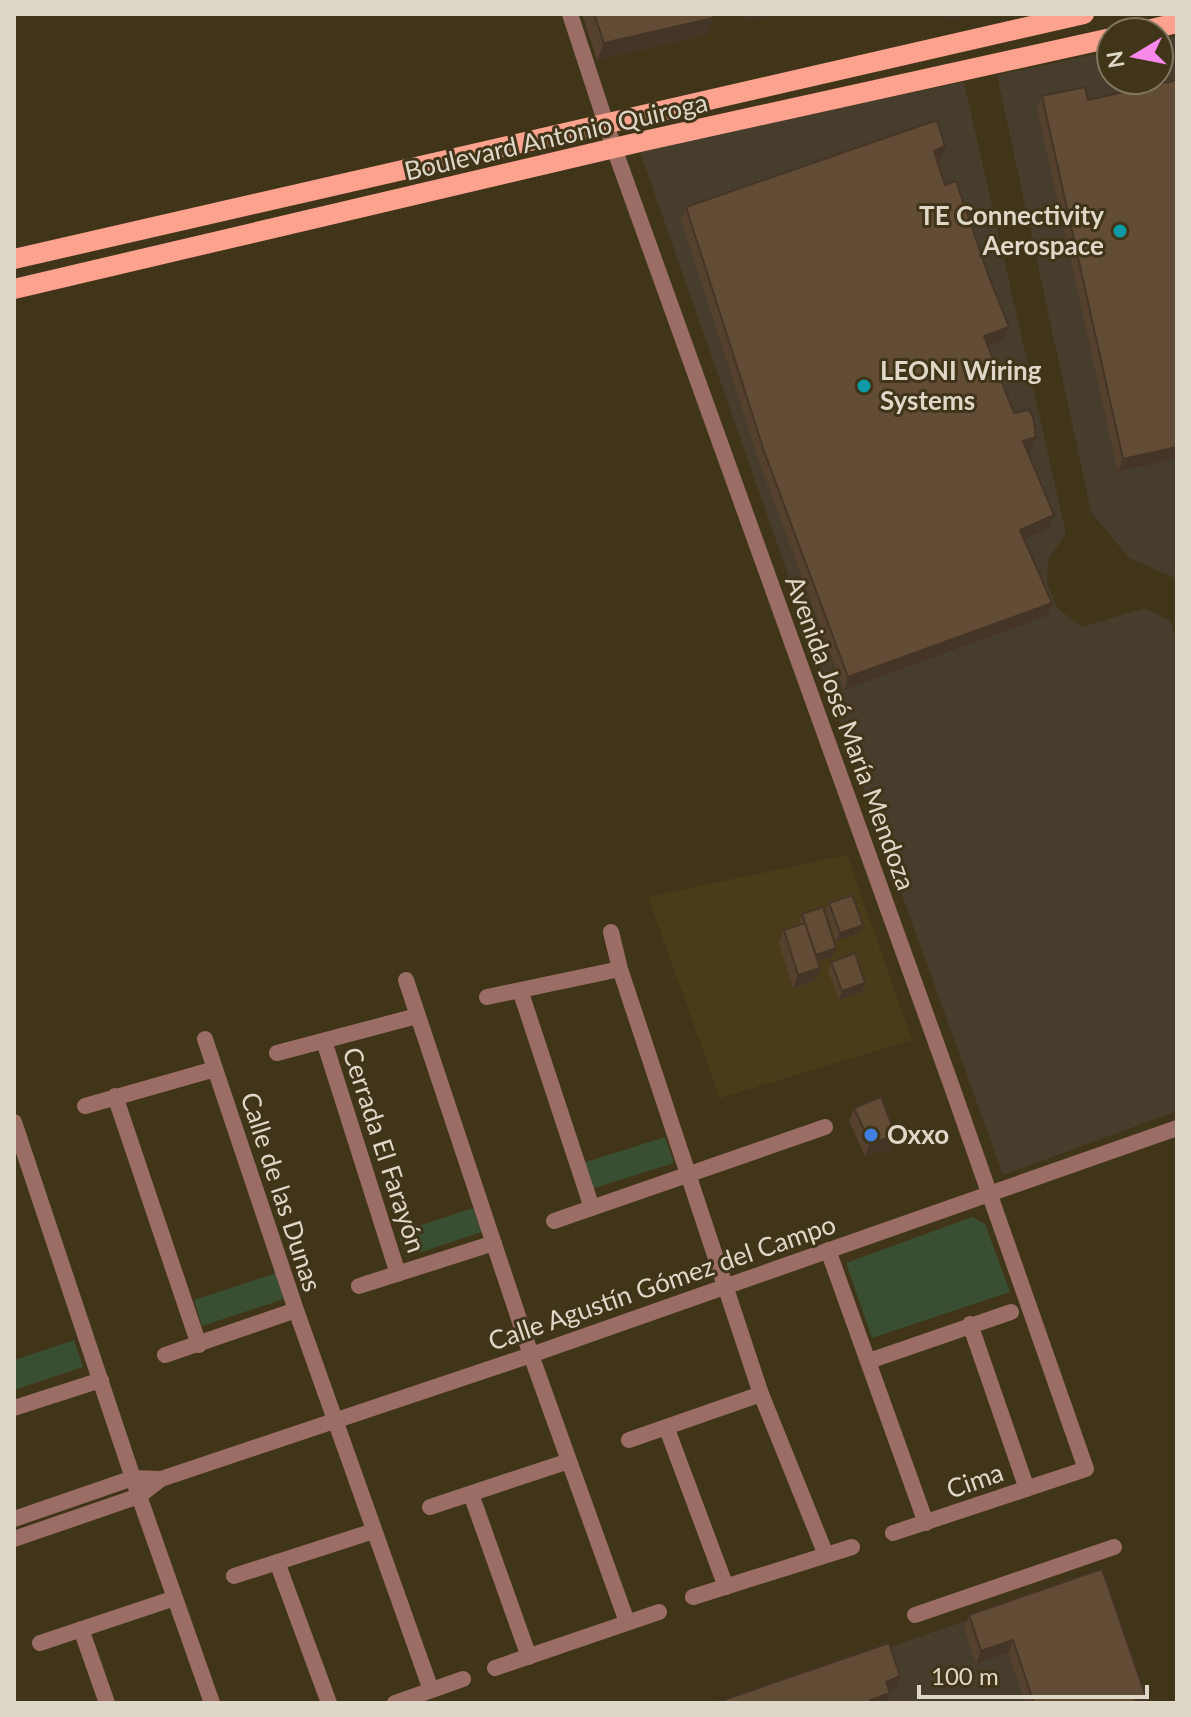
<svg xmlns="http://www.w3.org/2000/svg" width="1191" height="1717" viewBox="0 0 1191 1717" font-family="Lato,sans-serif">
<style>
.built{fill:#4b3c19}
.industrial{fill:#463d2c}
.green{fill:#3a4e31}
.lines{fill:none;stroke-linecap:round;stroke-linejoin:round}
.minor{stroke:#9b6e65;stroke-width:16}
.tertiary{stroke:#9b6e65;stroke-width:16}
.primary{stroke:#fea290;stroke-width:20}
.wall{fill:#55412e}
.shaded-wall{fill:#453526}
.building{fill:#634c36;stroke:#453526;stroke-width:2}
.culture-dot{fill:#0f9aa8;stroke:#413519;stroke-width:3}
.shop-dot{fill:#3f7fe0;stroke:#413519;stroke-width:3}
.labels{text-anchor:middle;stroke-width:6;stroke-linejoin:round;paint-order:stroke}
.street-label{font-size:26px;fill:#dfd8c8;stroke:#413519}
.poi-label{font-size:26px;font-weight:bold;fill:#dfd8c8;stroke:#413519;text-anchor:start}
</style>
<rect width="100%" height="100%" fill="#413519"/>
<path class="built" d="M847 855 912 1040 720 1098 648 897Z"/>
<path class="industrial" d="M1177 36V579L1129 558 1091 512 997 75 1111 51V80H1159V40Z
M964 82 1066 533 1048 560 1047 582 1057 608 1082 627 1145 608 1171 622 1177 646V1111L1003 1175 841 726 639 149Z
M1101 1574 1150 1703H728Z"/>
<path class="green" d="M665 1137 674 1163 591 1189 583 1163Z
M473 1208 482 1232 406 1257 398 1233Z
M972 1217 985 1224 1010 1292 872 1338 846 1263Z
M276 1273 284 1299 202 1326 194 1300Z
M74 1340 83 1367 14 1390V1360Z"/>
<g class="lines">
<path class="minor" d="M614 148 952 1087 1086 1469 893 1533
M611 932 620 969 761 1394 826 1555
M406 980 531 1355 627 1622
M520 990 592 1208
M487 997 620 969
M205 1039 296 1310 431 1690
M324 1041 398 1274
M277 1053 417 1016
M115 1096 199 1345
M85 1106 215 1069
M14 1122 139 1496 212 1703
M554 1221 825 1127
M828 1250 926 1523
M359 1286 494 1243
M970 1324 1027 1489
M165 1355 296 1310
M869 1361 1011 1312
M14 1408 101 1380
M667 1429 726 1587
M629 1440 761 1394
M471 1494 529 1657
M430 1507 569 1461
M277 1562 329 1703
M234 1576 374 1531
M693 1597 852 1547
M915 1615 1114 1547
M81 1629 107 1703
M40 1643 175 1598
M495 1668 659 1612
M395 1703 463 1679"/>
<path class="tertiary" d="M570 14 614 148
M14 1519 133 1478 161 1479
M14 1539 139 1496 161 1479 531 1355 1177 1128"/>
<path class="primary" d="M1139 32 1177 23
M14 259 1084 14
M14 289 644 141 1111 38"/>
</g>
<path class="wall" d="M582 14H712L707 35 597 60Z
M1177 80V458L1118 472 1037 109 1042 96 1088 100Z
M940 159 937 161 945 185 989 277 1009 327 1004 340 988 346 1014 413 1036 437 1031 450 1028 451 1049 528 1024 539 1047 616 844 690 760 464 681 220 686 207Z
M829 903 863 925 860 933 836 941 826 911Z
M802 914 836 948 833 957 818 962 815 981 793 988 779 943 784 930 799 925V923Z
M831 962 865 983 862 992 839 1000 828 970Z
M854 1108 891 1149 865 1156 849 1121Z
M969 1615 1144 1703H1025L1008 1653 976 1664 964 1628Z"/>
<path class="shaded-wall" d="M746 14H778L744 22Z
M947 14H971L944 21Z
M713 18 707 35 597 60 604 43Z
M945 146 940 159 929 164 934 151Z
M1009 327 1004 340 979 349 984 336Z
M1036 437 1031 450 1019 454 1023 441Z
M1177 447V458L1118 472 1123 459Z
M1054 515 1049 528 1016 543 1020 530Z
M1052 603 1047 616 844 690 848 677Z
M863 925 860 933 836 941 840 933Z
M836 948 833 957 812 964 815 955Z
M820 968 815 981 793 988 798 975Z
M865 983 862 992 839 1000 842 991Z
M896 1136 891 1149 865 1156 870 1143Z
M1013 1640 1008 1653 976 1664 981 1651Z
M900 1676 896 1689 881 1694 886 1682Z
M890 1693 886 1703H869L870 1700Z
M1146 1697 1144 1703H1129Z"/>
<path class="building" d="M594 14H712L713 18 604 43Z
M1177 80V447L1123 459 1042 96 1085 87 1088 100Z
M937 120 945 146 934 151 945 185 956 181 989 277 1009 327 984 336 1014 413 1029 410 1033 417 1036 437 1023 441 1054 515 1020 530 1052 603 848 677 764 451 686 207Z
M852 895 863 925 840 933 829 903Z
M823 907 836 948 816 955 802 914Z
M805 923 820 968 798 975 784 930Z
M855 953 865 983 842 991 831 962Z
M881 1097 896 1136 870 1143 854 1108Z
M1102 1569 1146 1697 1129 1703H1034L1013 1640 981 1651 969 1615Z
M889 1643 900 1676 886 1682 890 1693 870 1700 871 1703H715Z"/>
<g class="culture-dot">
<circle cx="1120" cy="231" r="8"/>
<circle cx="864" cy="386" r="8"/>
</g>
<circle class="shop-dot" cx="871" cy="1135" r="8"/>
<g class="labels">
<g class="street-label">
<text transform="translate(556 137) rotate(-13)" y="9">Boulevard Antonio Quiroga</text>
<text transform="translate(850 733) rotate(70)" y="9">Avenida José María Mendoza</text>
<text transform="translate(384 1150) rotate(72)" y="9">Cerrada El Farayón</text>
<text transform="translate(281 1192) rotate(72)" y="9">Calle de las Dunas</text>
<text transform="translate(662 1283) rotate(-19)" y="9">Calle Agustín Gómez del Campo</text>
<text transform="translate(975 1481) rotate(-19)" y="9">Cima</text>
</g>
<g class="poi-label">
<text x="1104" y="225" text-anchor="end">TE Connectivity<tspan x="1104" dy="30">Aerospace</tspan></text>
<text x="880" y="380">LEONI Wiring<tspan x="880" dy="30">Systems</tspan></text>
<text x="887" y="1144">Oxxo</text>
</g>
</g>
<rect width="1191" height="1717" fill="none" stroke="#dfd8c8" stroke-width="32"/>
<g transform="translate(1135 56) rotate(260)"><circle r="38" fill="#413519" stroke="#80765f" stroke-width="2"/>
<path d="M0-6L14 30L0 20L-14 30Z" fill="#f888ea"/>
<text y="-12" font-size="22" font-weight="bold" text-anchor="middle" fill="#dfd8c8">N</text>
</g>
<path d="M919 1685v12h228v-12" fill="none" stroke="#dfd8c8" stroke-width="4"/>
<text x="931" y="1685" font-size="24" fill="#dfd8c8" stroke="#413519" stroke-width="6" paint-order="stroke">100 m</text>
</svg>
